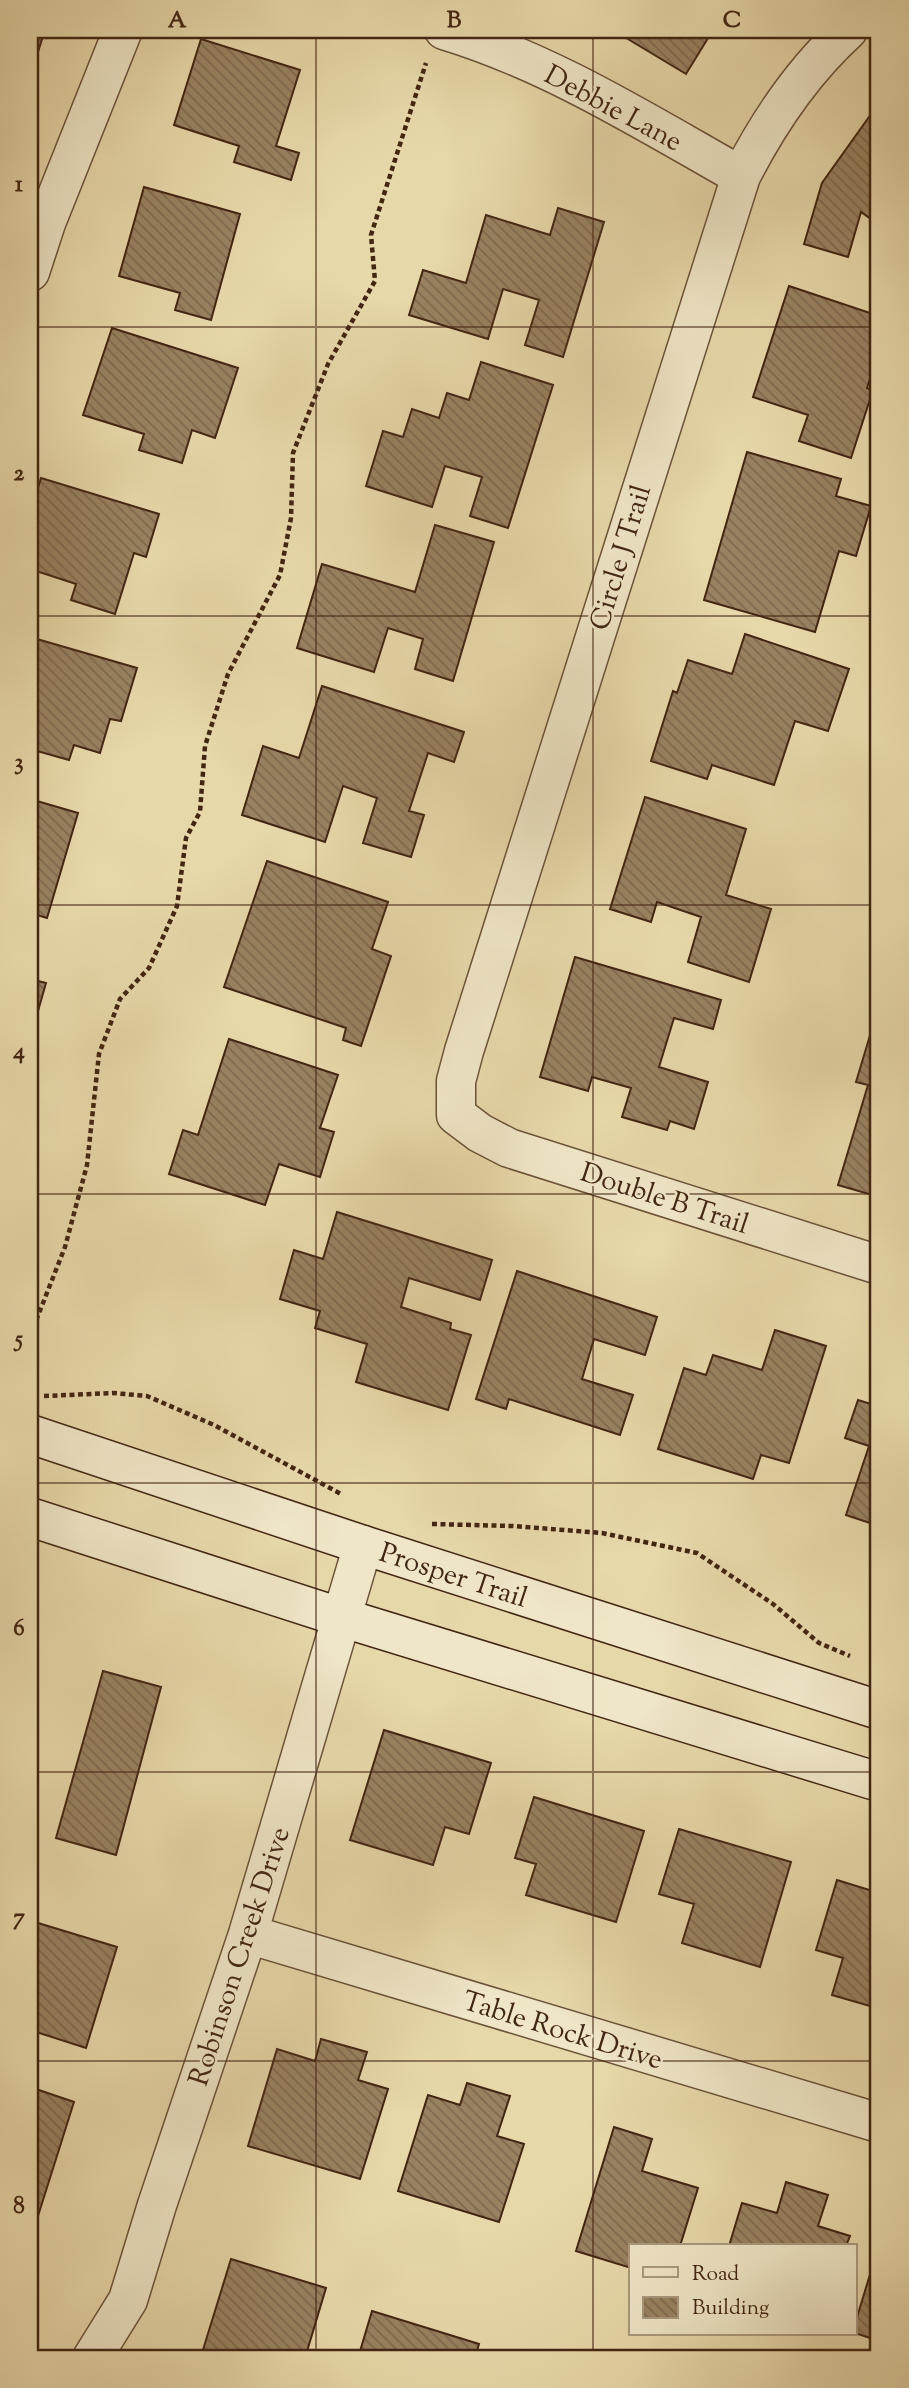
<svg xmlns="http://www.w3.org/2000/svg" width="909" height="2388" viewBox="0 0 909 2388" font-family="'Sorts Mill Goudy',serif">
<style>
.building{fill:url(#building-back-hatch);stroke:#432514;stroke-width:2}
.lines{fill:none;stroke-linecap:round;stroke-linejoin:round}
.minor-casing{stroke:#6c5239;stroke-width:41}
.secondary-casing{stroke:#432514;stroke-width:41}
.path{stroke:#432514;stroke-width:4.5;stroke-dasharray:5 3.5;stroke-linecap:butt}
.minor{stroke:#efe6c7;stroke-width:38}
.secondary{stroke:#efe6c7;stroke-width:38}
.grid{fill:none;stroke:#432514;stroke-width:2;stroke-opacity:0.55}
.labels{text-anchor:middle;stroke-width:5;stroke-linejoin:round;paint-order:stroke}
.street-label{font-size:28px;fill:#432514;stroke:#efe6c7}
.neatline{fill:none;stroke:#432514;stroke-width:2.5}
.grid-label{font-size:23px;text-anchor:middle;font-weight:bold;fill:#432514}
</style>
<defs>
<pattern id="building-back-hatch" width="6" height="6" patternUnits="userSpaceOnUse" patternTransform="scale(1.75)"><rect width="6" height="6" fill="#988261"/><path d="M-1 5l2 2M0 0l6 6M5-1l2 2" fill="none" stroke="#7e6a4f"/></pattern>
</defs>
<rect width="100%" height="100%" fill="#e7d8a9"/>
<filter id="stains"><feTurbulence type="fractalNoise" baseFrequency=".00286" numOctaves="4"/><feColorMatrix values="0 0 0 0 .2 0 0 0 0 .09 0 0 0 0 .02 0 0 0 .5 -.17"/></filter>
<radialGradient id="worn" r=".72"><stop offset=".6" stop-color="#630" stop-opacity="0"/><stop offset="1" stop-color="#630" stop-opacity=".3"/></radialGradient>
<path class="building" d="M30 30H45L30 77Z
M613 30H713L686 74Z
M201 39 300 70 276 146 299 153 291 180 234 162 239 146 174 125Z
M879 103V225L861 212 848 257 804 244 822 183Z
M144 187 240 214 211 320 175 310 180 293 119 276Z
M558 208 604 222 563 357 525 345 539 300 503 289 488 339 409 315 423 270 466 283 486 215 550 235Z
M789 286 879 316V351L867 388 873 390 851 458 799 441 808 415 753 397Z
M112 328 238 368 215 438 192 430 182 463 139 450 144 434 83 415Z
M481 362 553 385 508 528 470 516 482 477 445 466 432 507 366 486 383 431 403 437 412 409 439 418 447 393 469 400Z
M747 452 841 479 836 496 871 506 856 556 839 551 815 632 704 600Z
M41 478 159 514 146 557 134 553 115 614 71 600 76 584 30 569V514Z
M435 525 494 542 453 681 415 669 423 639 388 628 374 672 297 648 322 564 415 592Z
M745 634 849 669 828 731 795 721 774 785 712 765 707 779 651 761 673 691 677 693 688 660 732 674Z
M30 637 137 668 121 721 110 719 100 753 74 745 69 760 30 749Z
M322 686 464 732 454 762 428 753 409 811 424 815 411 857 363 843 377 798 343 786 325 842 242 815 263 746 299 758Z
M645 797 746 829 726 895 771 909 749 982 688 962 701 917 657 902 651 922 610 909Z
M30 799 78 813 47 918 30 913Z
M267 861 388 902 372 949 391 956 361 1046 343 1040 346 1028 224 987Z
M575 957 721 1000 713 1029 674 1018 659 1067 708 1082 694 1129 670 1121 667 1130 622 1117 631 1088 592 1077 588 1091 540 1077Z
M30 979 46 983 30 1039Z
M874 1022 879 1024V1197L838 1185 868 1085 856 1082Z
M229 1039 338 1075 320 1128 334 1132 320 1177 279 1164 265 1205 169 1174 183 1130 198 1135Z
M337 1212 492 1260 480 1300 409 1278 401 1307 451 1323 450 1329 471 1335 448 1410 356 1382 367 1344 315 1328 320 1311 280 1299 294 1250 323 1259Z
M517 1271 657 1317 645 1355 594 1339 582 1379 633 1395 620 1435 509 1399 506 1409 476 1399Z
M775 1330 826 1346 789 1463 761 1455 753 1479 658 1449 684 1368 706 1375 713 1355 762 1370Z
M879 1391V1526L846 1515 869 1446 845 1438 858 1400 874 1405Z
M103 1671 161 1687 116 1855 56 1838Z
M384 1730 491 1763 469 1834 445 1827 433 1865 350 1840Z
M534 1797 644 1831 616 1922 526 1895 536 1864 515 1858Z
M679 1829 791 1862 760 1967 682 1943 694 1904 659 1894Z
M837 1880 879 1893V1978L870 2006 832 1995 843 1958 816 1950Z
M38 1923 117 1947 86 2048 30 2030V1951Z
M321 2039 367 2052 358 2080 388 2089 360 2179 248 2146 277 2049 315 2061Z
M467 2083 510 2096 497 2136 524 2144 499 2222 398 2191 428 2095 460 2105Z
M30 2087 74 2102 38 2216 30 2213Z
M614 2127 652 2139 642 2171 698 2188 680 2246H631V2268L576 2251Z
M786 2182 828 2195 818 2226 850 2236 846 2246H729L742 2203 777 2213Z
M878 2248H879V2341L855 2333V2324Z
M231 2259 326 2288 305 2358H220L202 2353Z
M372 2311 479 2344 475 2358H358Z"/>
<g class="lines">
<defs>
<path id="minor" d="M444 30C550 62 645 122 741 176
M848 30C802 72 769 121 741 176L464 1051 456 1081V1115L480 1133 509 1148 879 1265
M30 272 46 223 123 30
M248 1934 879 2123
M92 2358 128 2300 157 2205 248 1934 363 1545"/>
<path id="secondary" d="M30 1434 363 1545 879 1710
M30 1517 340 1617 879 1782"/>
</defs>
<use href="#minor" class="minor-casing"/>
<use href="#secondary" class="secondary-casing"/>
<path class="path" d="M30 1336 65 1247 87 1165 99 1054 120 999 149 968 177 906 186 838 200 812 205 746 228 674 280 575 291 518 293 453 328 364 375 281 371 235 426 63
M44 1396 113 1393 147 1396 214 1425 341 1494
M432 1524 513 1526 602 1533 697 1553 773 1604 819 1643 850 1656"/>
<use href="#minor" class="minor"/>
<use href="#secondary" class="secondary"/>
</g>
<path class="grid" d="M316 30V2358M593 30V2358M30 327H879M30 616H879M30 905H879M30 1194H879M30 1483H879M30 1772H879M30 2061H879"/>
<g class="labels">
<g class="street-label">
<text transform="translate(614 107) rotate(28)" y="10">Debbie Lane</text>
<text transform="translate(619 557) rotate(-73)" y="10">Circle J Trail</text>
<text transform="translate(665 1197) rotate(18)" y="10">Double B Trail</text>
<text transform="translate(454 1574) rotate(18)" y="10">Prosper Trail</text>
<text transform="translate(238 1956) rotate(-72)" y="10">Robinson Creek Drive</text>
<text transform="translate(563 2029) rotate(17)" y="10">Table Rock Drive</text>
</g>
</g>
<rect width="909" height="2388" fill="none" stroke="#e7d8a9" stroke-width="77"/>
<rect x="629" y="2244" width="228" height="91" fill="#efe6c7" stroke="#aa997f" stroke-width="2"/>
<rect x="643" y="2267" width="35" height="10" fill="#efe6c7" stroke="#aa997f" stroke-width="2"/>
<text x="692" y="2280" font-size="21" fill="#432514">Road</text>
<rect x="643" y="2297" width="35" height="21" fill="url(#building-back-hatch)" stroke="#aa997f" stroke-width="2"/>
<text x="692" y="2314" font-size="21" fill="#432514">Building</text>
<rect x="38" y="38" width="832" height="2312" class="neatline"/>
<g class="grid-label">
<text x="177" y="27">A</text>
<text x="454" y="27">B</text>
<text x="732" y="27">C</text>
<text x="19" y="191">1</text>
<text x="19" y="480">2</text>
<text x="19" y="769">3</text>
<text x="19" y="1058">4</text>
<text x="19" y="1346">5</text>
<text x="19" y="1635">6</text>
<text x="19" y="1924">7</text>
<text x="19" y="2213">8</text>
</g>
<rect width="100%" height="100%" filter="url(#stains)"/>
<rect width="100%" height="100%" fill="url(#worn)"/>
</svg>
